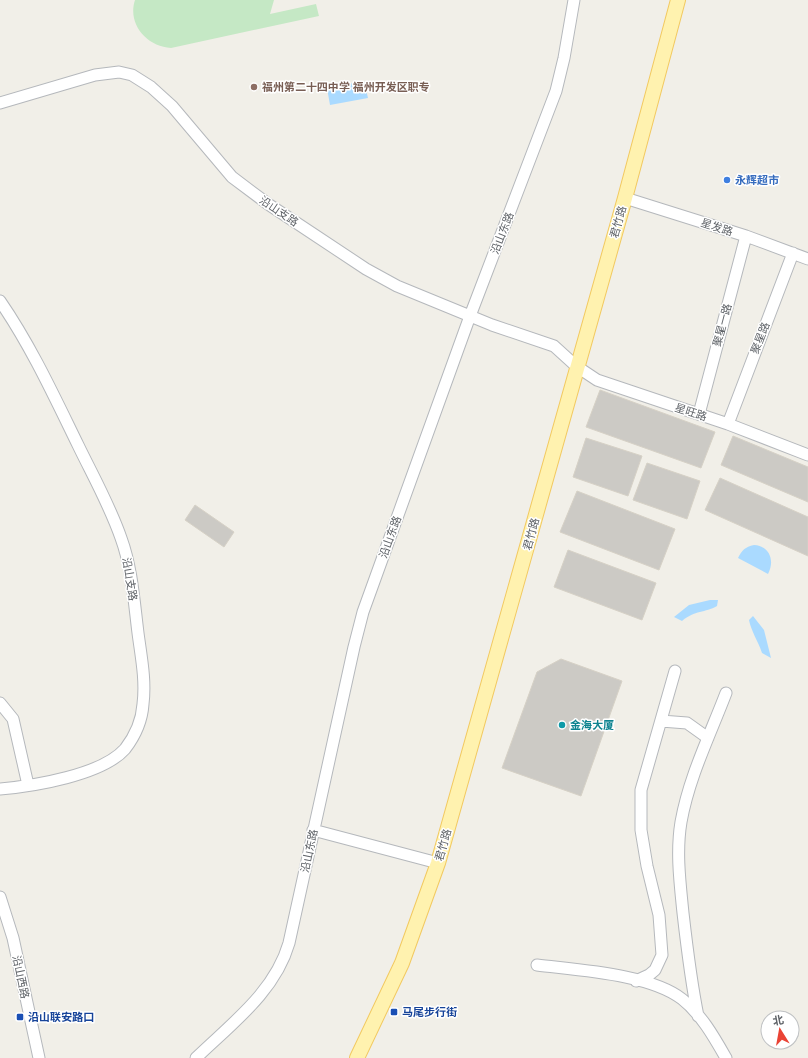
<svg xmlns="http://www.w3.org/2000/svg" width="808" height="1058" viewBox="0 0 808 1058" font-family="Raleway,'Noto Sans SC',sans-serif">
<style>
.green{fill:#c5e8c5}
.water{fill:#aadaff}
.building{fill:#cccac5;stroke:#d6d1c6}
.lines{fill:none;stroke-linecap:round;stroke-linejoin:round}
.minor-casing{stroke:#b5b8bc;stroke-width:13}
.major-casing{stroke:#f2c960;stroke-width:16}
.minor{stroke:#fff;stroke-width:11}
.major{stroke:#fff2af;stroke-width:14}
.education-dot{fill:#8d6e63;stroke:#fff;stroke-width:1.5}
.shop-dot{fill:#3f7fe0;stroke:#fff;stroke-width:1.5}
.culture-dot{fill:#0f9aa8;stroke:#fff;stroke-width:1.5}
.transit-dot{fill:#1a4fb4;stroke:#fff;stroke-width:1.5}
.labels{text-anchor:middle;stroke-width:3;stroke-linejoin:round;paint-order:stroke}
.education-label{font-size:11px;font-weight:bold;fill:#785e54;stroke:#fff;text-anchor:start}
.shop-label{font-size:11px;font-weight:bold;fill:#366cbe;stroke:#fff;text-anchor:start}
.street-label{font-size:11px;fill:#5f6368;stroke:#fff}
.culture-label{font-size:11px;font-weight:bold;fill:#0d838f;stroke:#fff;text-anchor:start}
.transit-label{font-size:11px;font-weight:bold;fill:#164399;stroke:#fff;text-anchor:start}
</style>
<rect width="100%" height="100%" fill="#f1efe8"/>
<path class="green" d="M135 0H274L270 14 316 4 319 16 171 48C147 47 127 24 135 0Z"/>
<path class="water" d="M364 81 368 98 330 105 327 88Z
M754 545C770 546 775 561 768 574L738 558C742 550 745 547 754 545Z
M710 600H718L717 606C705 613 695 610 682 621L674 617 689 605Z
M753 616 764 630 771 658 762 653C758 641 751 631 749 620Z"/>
<path class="building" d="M600 390 715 432 701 468 586 427Z
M733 436 808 467V502L721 465Z
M586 438 642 456 628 496 573 477Z
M647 463 700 481 687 519 633 500Z
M720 478 808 517V556L705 510Z
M577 491 675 529 659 570 560 532Z
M195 505 234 532 224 547 185 520Z
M568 550 656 583 642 620 554 587Z
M561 659 622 681 581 796 502 768 537 672Z"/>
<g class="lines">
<defs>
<path id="minor" d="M0 103 95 75 119 72 132 75 151 87 172 106 232 177 268 204 366 269 397 286 492 325 554 346 576 366 597 380 728 424 808 455
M625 198 746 236 808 259
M0 301C31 346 54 396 78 445 93 476 110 506 121 538 132 568 134 601 138 633 141 656 146 680 143 704 142 720 135 736 125 749 102 775 34 786 0 789
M699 414 746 236
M728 424 793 253
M0 703 13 719 28 785
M661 721 687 723 708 738
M313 830 438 863
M0 897 13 938 39 1058
M537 965C577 970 650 974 682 999 701 1014 714 1037 726 1058
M636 981 649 975 655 970 662 955 659 915 647 866 641 830V790L675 671
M698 1016C691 982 687 948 683 913 680 883 676 852 681 822 689 777 710 735 726 693
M196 1058C231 1024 275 992 289 943L354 647 363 612 470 316 556 91 564 58 574 0"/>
<path id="major" d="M357 1058 402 963 438 863 625 198 678 0"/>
</defs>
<use href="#minor" class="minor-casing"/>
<use href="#major" class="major-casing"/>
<use href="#minor" class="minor"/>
<use href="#major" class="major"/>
</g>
<circle class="education-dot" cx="254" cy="87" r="4"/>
<circle class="shop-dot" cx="727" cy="180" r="4"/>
<circle class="culture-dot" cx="562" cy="725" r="4"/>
<g class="transit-dot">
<rect x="390" y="1008" width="8" height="8" rx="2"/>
<rect x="16" y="1013" width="8" height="8" rx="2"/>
</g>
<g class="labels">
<g class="education-label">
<text x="262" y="91">福州第二十四中学 福州开发区职专</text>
</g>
<g class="shop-label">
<text x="735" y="184">永辉超市</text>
</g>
<g class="street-label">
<text transform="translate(279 211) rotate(34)" y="4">沿山支路</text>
<text transform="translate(618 222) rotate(-74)" y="4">君竹路</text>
<text transform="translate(717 227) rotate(18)" y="4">星发路</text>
<text transform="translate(502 233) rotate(-69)" y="4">沿山东路</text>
<text transform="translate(722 325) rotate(-75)" y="4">聚星一路</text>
<text transform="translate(760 338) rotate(-69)" y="4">聚星路</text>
<text transform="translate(691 412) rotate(18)" y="4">星旺路</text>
<text transform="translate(531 534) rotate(-75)" y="4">君竹路</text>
<text transform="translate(390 537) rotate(-70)" y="4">沿山东路</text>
<text transform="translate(130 579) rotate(81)" y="4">沿山支路</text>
<text transform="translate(443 845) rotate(-74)" y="4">君竹路</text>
<text transform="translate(309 851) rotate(-78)" y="4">沿山东路</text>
<text transform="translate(21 977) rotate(78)" y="4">沿山西路</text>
</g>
<g class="culture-label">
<text x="570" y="729">金海大厦</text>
</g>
<g class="transit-label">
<text x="402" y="1016">马尾步行街</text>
<text x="28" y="1021">沿山联安路口</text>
</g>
</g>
<g transform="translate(780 1030) rotate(349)"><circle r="19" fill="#ffffff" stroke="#bfc1c3"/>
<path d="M0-3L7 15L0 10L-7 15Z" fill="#ea4335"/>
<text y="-6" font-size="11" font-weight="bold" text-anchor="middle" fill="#5f6368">北</text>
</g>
</svg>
